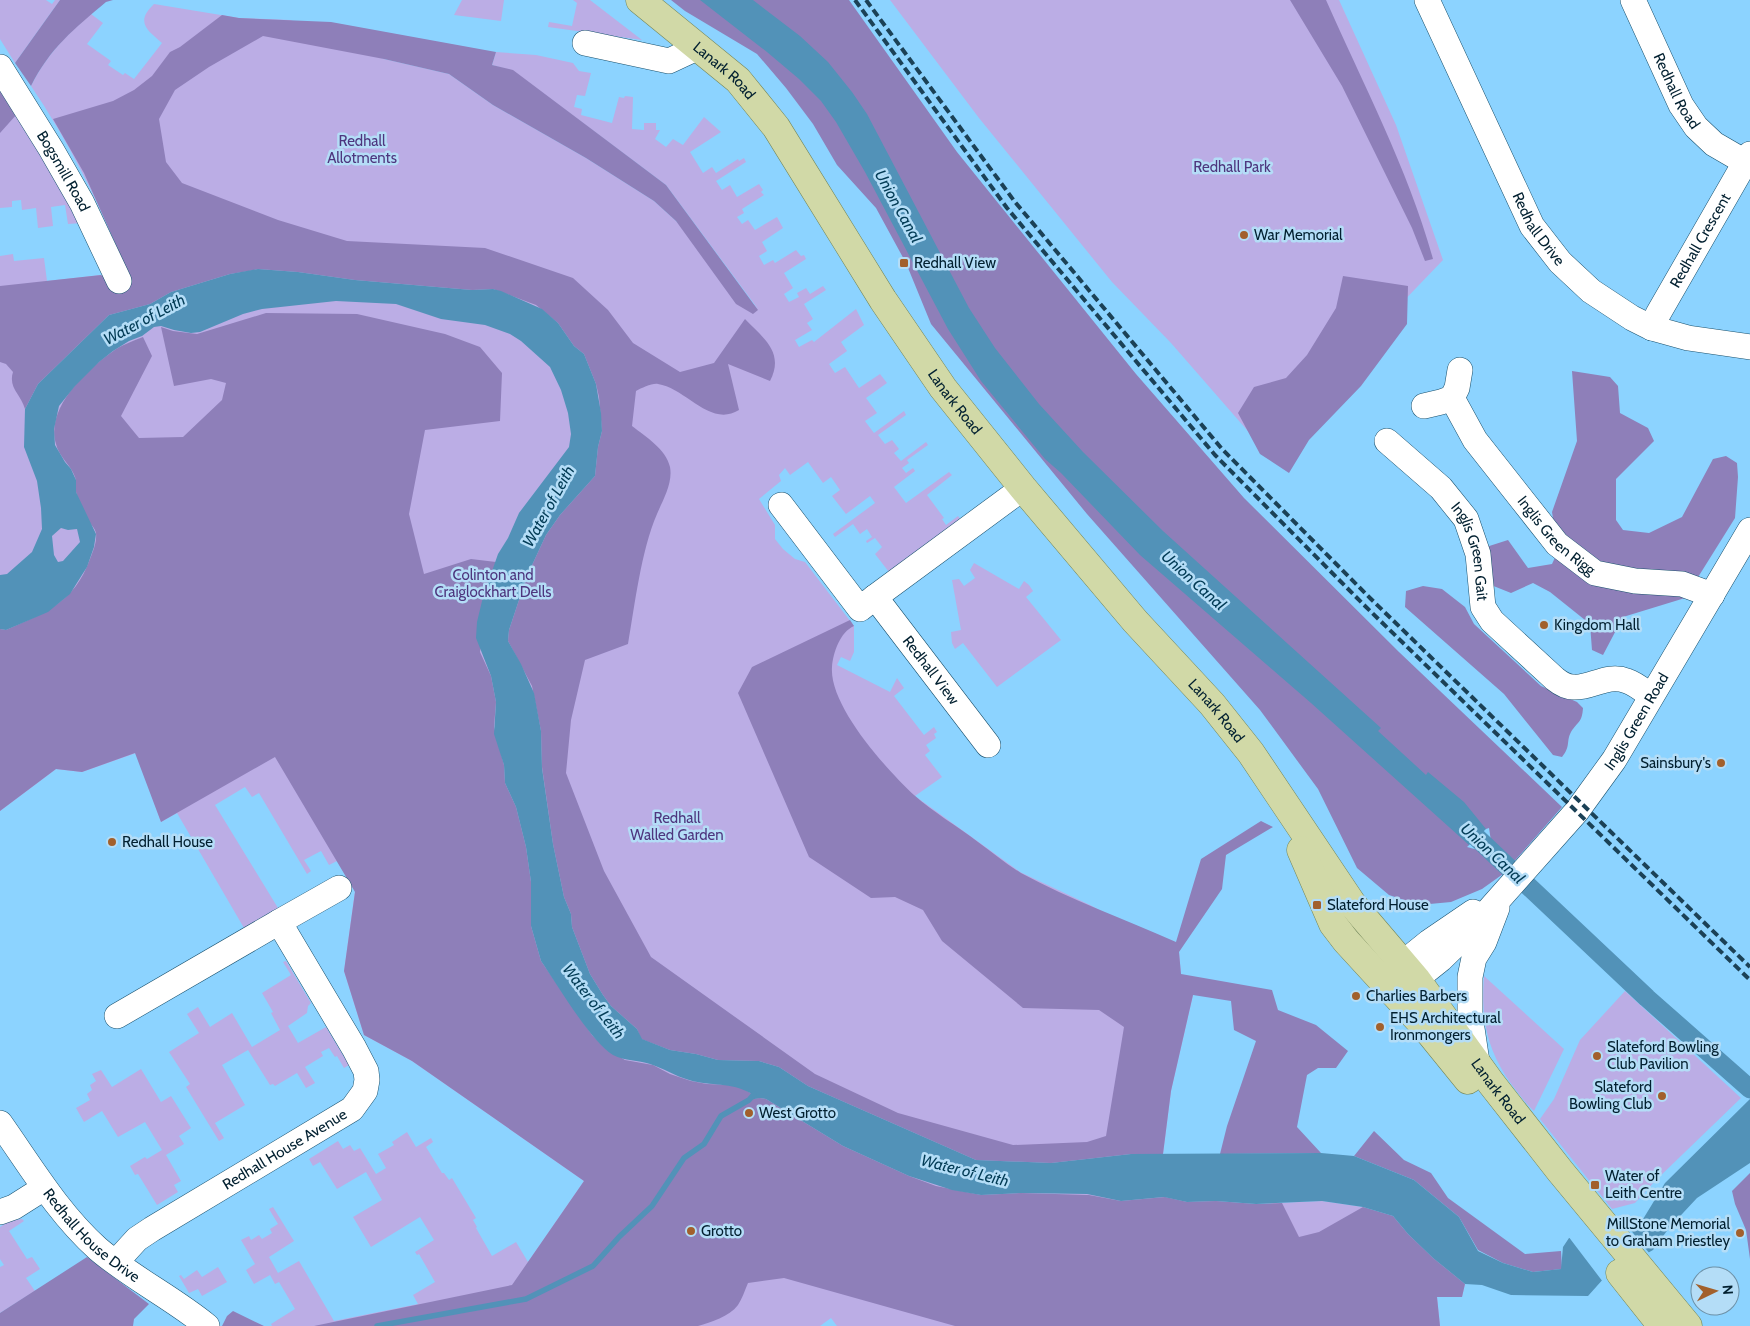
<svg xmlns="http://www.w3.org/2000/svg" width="1750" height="1326" viewBox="0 0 1750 1326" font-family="Cabin,sans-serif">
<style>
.green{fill:#bbade5}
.forest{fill:#8e7fb9}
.water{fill:#5292b8;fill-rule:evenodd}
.pier{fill:#8cd3ff}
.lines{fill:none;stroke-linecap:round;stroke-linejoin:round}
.stream{stroke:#5292b8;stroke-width:5.5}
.canal{stroke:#5292b8;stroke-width:19}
.minor-casing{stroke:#19516e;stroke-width:26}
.major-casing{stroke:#748758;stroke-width:29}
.minor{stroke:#fff;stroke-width:25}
.major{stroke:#d1d9a7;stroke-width:28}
.rail{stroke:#1b4156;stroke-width:4;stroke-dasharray:8 4;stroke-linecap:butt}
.poi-dot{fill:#a2602c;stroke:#b4ddf7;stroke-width:2}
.labels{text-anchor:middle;stroke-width:5;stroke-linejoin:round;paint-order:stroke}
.street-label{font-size:15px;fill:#022030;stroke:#b4ddf7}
.park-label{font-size:15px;fill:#4e367e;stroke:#b4ddf7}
.poi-label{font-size:15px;fill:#022030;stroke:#b4ddf7;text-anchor:start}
.water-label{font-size:16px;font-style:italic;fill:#023b55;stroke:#b4ddf7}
</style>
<rect width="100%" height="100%" fill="#8cd3ff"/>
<path class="green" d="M0 0H46L52 4 55 0H60L15 63 0 39Z
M462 0H504L501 21 454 15Z
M573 0H590L642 40 548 27 549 22 572 26 577 3Z
M890 0H1339L1396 125 1443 260 1369 337 1260 445 1171 343 1112 282 979 118Z
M154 4 239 18 290 20 384 59 449 74 493 105 586 158 654 201 676 221 758 309 666 185 513 71 492 65 496 52 536 55 573 63 579 71 591 73 585 96 577 95 574 107 582 109 581 115 612 123 619 97 624 98 625 96 633 97 632 129 644 130V123H656V130H660L655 139 666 147 673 139 683 145 704 117 721 132 690 152 703 173 712 167 716 173 738 159 739 161 744 158 746 162 716 181 722 190 730 185 737 197 759 184 763 190 761 192 764 195 742 209 744 213 737 217 742 224 748 220 755 230 777 217 783 228 762 242 767 251 759 256 764 265 773 260 775 263 796 250 801 256 804 255 806 259 784 273 793 288 784 294 789 302 799 297 797 293 806 288 810 294 823 286 826 290 804 304 813 319 807 323 812 330 795 340 799 347 812 340 814 342 856 309 864 325 841 342 847 351 829 364 835 373 845 367 859 388 880 374 887 383 866 398 877 413 865 421 874 433 904 411 906 415 878 435 885 444 892 440 899 449 894 453 901 461 926 442 928 445 907 460 909 463 902 468 906 473 913 468 915 471 894 487 906 503 949 472 952 475 927 495 944 518 942 519 946 525 958 516 961 520 889 572 875 554 882 547 875 538 867 543 866 541 872 537 867 529 860 534 853 524 835 537 833 534 875 503 870 496 846 514 832 496 840 490 831 477 823 483 808 462 790 475 785 468 779 475 781 481 759 499 775 525V539L783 549 795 559 805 562 854 626V652L850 661 841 657 837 665 890 692 897 678 904 688 894 696 924 735 934 727 937 732 934 734 936 738 926 745 930 751 925 755 942 777 915 796 1020 872 1090 905 1179 952 1181 975 1193 995 1171 1091 1163 1154 1164 1197 1256 1204 1322 1201 1363 1207 1393 1216 1408 1234 1465 1284 1462 1297H1437L1440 1326H837L831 1318 820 1326H272L271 1324 295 1309 279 1282 275 1284 270 1275 254 1284 246 1270 255 1264 241 1240 249 1236 251 1240 259 1235 262 1239 272 1233 270 1229 278 1224 269 1209 273 1207 294 1241 269 1257 278 1273 299 1261 334 1321 418 1304 413 1295 435 1282 419 1254 417 1255 415 1252 434 1240 420 1217 371 1247 353 1217 382 1200 366 1172 337 1189 320 1162 313 1166 309 1159 338 1141 343 1149 350 1145 354 1151 360 1148 376 1174 386 1168 378 1154 394 1145 392 1142 407 1132 416 1147 431 1138 433 1142 426 1147 442 1173H444L449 1180 452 1178 476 1218 473 1220 477 1227 476 1228 492 1256 516 1242 528 1262 584 1181 412 1061 364 1035 344 971 355 891 337 861 329 865 321 851 304 860 311 871 307 874 259 793 252 797 245 787 215 805 278 908 244 928 177 813 161 822 136 753 82 772 56 769 0 811V256L13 254 14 261 44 258 47 281 101 275 105 278 124 263C98 201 69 142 31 86 45 57 66 35 91 14L103 23 87 44 111 61 108 65 123 75 125 73 134 79 162 43C147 30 135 22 154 4Z
M0 90 17 114 82 223 68 224 65 205 51 207 53 226 38 228 36 208 22 210 21 200 12 201V207L0 208Z
M974 563 1019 589 1024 581 1029 585 1033 591 1026 597 1061 640 997 687 963 643 955 649 952 643 951 632 961 630 952 580 959 579 964 586 975 578 970 570Z
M286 961 311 1003 308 1006 307 1013 288 1026 298 1043 326 1027 349 1065 344 1068 337 1056 335 1057 329 1048 321 1052 323 1056 305 1067 315 1083 306 1088 297 1073 275 1086 273 1084 270 1085 248 1050 222 1065 245 1105 215 1123 224 1138 219 1141 186 1087 190 1084 169 1052 199 1033 187 1014 198 1007 210 1027 232 1013 252 1047 280 1030 271 1013 273 1012 262 993 291 975 283 962Z
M1484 976 1564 1049 1534 1111C1525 1103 1519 1094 1512 1085 1486 1049 1481 1019 1484 976Z
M1625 991 1741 1098 1655 1181 1635 1203 1612 1209 1540 1119 1554 1099 1580 1040Z
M141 1069 161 1102 171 1096 191 1128 179 1136 184 1144 166 1155 181 1181 174 1185 178 1192 157 1205 138 1174 135 1175 130 1166 145 1157 147 1159 162 1150 145 1122 118 1137 102 1111 84 1122 76 1108 90 1100 87 1094 92 1090 90 1085 96 1081 92 1074 101 1070 112 1087Z
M22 1219 24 1221 9 1231 27 1259 32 1257 40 1269 26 1278 35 1291 0 1313V1267L4 1265 0 1259V1227L9 1221Z
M218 1267 227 1282 202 1296 198 1289 189 1293 179 1276 181 1275 184 1279 197 1270 202 1277Z"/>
<path class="forest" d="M60 0H113L106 2C74 29 50 48 31 86L15 63Z
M671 0H849L957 152 1136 374 1244 498 1399 652 1562 807 1503 874 1482 889 1451 902 1419 905 1389 895 1357 868 1318 789 1260 710 1087 514 931 324 906 263 876 208 837 165 813 124 786 88 757 54 685 11Z
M1290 0H1326C1363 84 1409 171 1433 259L1425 261 1412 228 1342 86Z
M222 15 239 18 331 22 496 52 492 65 513 70 666 185 758 310 753 314 736 304 676 221 654 201 586 158 493 105 449 74 384 59 263 36 209 67 175 90 159 119 166 162 182 183 278 220 347 241 485 248 573 278 608 310 633 343 680 372 714 363 745 319C763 338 785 352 770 381L728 364 739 410C710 428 686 388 658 384 652 383 642 388 636 391L632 426C646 437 666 449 670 467 673 483 663 500 657 514 641 551 635 604 628 644L585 660 571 720 566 773 604 871 651 957 815 1074 898 1113 1013 1145 1087 1142 1106 1136 1124 1027 1099 1010 1023 1008 942 941 923 910 895 897 871 898 809 857 738 693 752 667 850 620 854 626C840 632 833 653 832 667 829 706 887 770 914 795 933 812 957 826 978 842 992 852 1006 864 1021 873 1069 899 1126 920 1176 942L1201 859 1261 821 1273 827 1226 855 1222 889 1179 952 1181 974 1272 990 1278 1010 1316 1025 1348 1051 1336 1068H1318L1307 1075 1297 1127 1321 1153 1220 1154 1227 1126 1256 1041 1234 1030 1231 1001 1193 995 1171 1091 1163 1154H1131L1051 1163 976 1160 808 1086 779 1067 759 1061 718 1060 696 1054 670 1050 641 1039 637 1029 611 1006 603 995 590 974 572 927 571 914 564 897 553 844 542 767 541 731 532 686 508 641 509 630 527 576 546 535 560 515 595 476 598 447 602 431 599 397 596 384 584 354 574 346 558 323 536 305 493 289 472 290 355 280 298 272 258 269 249 271 230 274 171 292 150 304 109 315 38 384 25 409C21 394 8 388 13 372L6 364 0 362V286L101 275 105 278 124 263 84 173 53 119 113 101 134 90 152 76 170 52 180 47Z
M0 90 17 114 0 133Z
M1343 276 1408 286 1407 324 1361 386 1309 440 1289 473 1260 454 1238 413 1254 387 1286 378 1307 355 1336 308Z
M266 313 357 314 445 334 480 347 502 373 500 421 425 430 409 514 424 574 471 559 496 562 492 574 480 652 491 676 496 702 494 727 504 765 505 783 516 807 526 847 531 882V926L541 961 592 1035 606 1049 625 1060 653 1065 670 1074 691 1081 707 1084 732 1085 741 1087 752 1094 750 1099 760 1098 766 1099 843 1146 909 1176 936 1186 981 1195 1021 1193 1089 1195 1121 1201 1165 1197 1187 1202 1216 1201 1256 1204 1282 1203 1299 1237 1319 1232 1363 1207 1393 1216 1408 1234 1433 1258 1465 1284 1462 1297H1437L1440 1326H955L784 1278 748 1283C745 1290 742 1299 738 1305 729 1317 711 1322 698 1326H314L512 1285 584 1181 412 1061 364 1035 344 971 355 892 275 757 161 822 135 753 82 772 56 769 0 811V629L6 630C46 612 74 603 90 559 93 551 97 542 96 533 95 528 91 525 88 520 84 512 78 501 76 492 75 487 77 482 75 477 71 465 59 457 56 444 45 409 86 370 112 352 121 345 133 341 143 337L152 356 121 416 139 438 183 437 222 400 226 383 211 379 174 386 161 327 173 331 197 334Z
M1572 371 1610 377 1618 386 1620 413 1648 428 1654 441 1616 479V520L1623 530 1649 533 1682 517 1713 459 1726 456 1737 463 1738 477 1735 518 1685 598 1623 617 1603 655 1592 650 1590 624 1550 592 1533 583 1511 593 1491 585 1483 548 1508 540 1528 568 1552 564 1558 551 1552 512 1577 441Z
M1423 586 1442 589 1465 607 1474 624 1541 686 1577 702 1583 708C1582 723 1578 721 1571 732 1566 741 1571 746 1562 757L1553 755 1504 694 1405 607 1406 591Z
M1374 1131 1404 1160 1431 1173 1448 1198 1525 1254 1561 1251 1562 1269 1533 1272 1503 1263 1478 1250 1459 1217 1414 1180 1354 1156Z
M1750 1173V1259L1746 1230 1735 1204 1732 1191Z
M87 1257 149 1304 134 1319 133 1326H0V1313Z
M233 1311 264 1326H222L227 1316Z"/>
<path class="water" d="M700 0H753L800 36 828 62 852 92 867 114 969 308 995 348 1039 404 1083 452 1163 531 1381 728 1378 731 1426 775 1428 772 1464 802 1486 829 1491 852 1469 845 1311 703 1140 555 1061 473 1045 459 981 381 948 329 865 172 836 122 821 101 799 79 767 52Z
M258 269 298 272 355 280 472 290 493 289 501 291 542 309 558 323 574 346 584 354 596 384 601 413 602 431 598 447 595 476 560 515 546 535 527 576 509 630 508 641 521 664 534 693 541 731 542 768 553 844 564 897 571 914 572 927 590 974 603 995 611 1006 637 1029 642 1039 670 1050 696 1054 718 1060 759 1061 779 1067 808 1086 976 1160 1051 1163 1131 1154 1321 1153 1354 1156 1414 1180 1459 1217 1478 1251 1503 1263 1533 1272 1561 1269 1563 1247 1569 1238 1637 1229 1665 1183 1750 1099V1163L1697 1198 1669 1228 1653 1250 1605 1277 1588 1296 1511 1295 1482 1285 1465 1284 1433 1258 1408 1234 1393 1216 1363 1207 1322 1201 1256 1204 1216 1201 1187 1202 1164 1197 1121 1201 1087 1194 1021 1193 981 1195 952 1190 909 1176 843 1146 766 1099 760 1098 749 1100 752 1094C730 1081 712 1087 689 1080 675 1076 663 1068 650 1064 638 1060 625 1061 613 1055 591 1042 557 984 541 961L531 926V882L526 847 516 807 505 783 504 765 494 734 496 702 491 676 476 638 477 622 483 597 498 554 508 538 519 513 569 447 571 434 568 413 561 390 550 367 521 341 510 334 485 325 441 319 396 304 336 301 262 309 243 314 200 332 191 333 174 330 161 326 154 327 142 336 129 341 113 351 99 362 75 386 59 406 54 429 55 445 65 462 71 469 76 480V492L96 534 94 547 87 567 70 594 48 612 6 630 0 629V575L7 574 32 552 42 529 41 508 37 481 24 447 25 409 38 384 109 315 150 304 171 292 230 274ZM61 528 68 530 77 529 80 542 63 561 58 562 54 555 52 536Z"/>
<path class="pier" d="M1489 828 1493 854 1467 847 1486 829Z
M1629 1228 1650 1254 1606 1279 1603 1282 1568 1236Z"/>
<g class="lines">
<path class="stream" d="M377 1326 526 1299 593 1266 619 1237 652 1206 684 1158 704 1144 721 1116 749 1100 754 1094"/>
<path class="canal" d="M1473 834 1647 998 1750 1089"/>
<defs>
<g id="minor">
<path id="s1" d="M1427 0 1532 226 1560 262 1591 291 1632 318 1652 328 1688 338 1750 347"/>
<path id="s2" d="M1633 0 1681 105 1696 127 1714 144 1745 162"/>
<path d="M585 43 669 61 699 47"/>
<path id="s3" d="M0 67 51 149 82 203 119 281"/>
<path id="s4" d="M1652 328 1658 314 1750 154"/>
<path id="s5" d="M1452 398 1475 440 1557 544 1595 573 1635 581 1682 584 1712 595"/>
<path d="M1424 406 1441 402 1452 398 1457 388 1460 370"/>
<path id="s6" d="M1387 441 1441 488 1466 519 1478 554 1483 607 1492 621 1555 679C1560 683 1566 687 1573 687 1590 689 1607 673 1627 681 1636 684 1644 691 1651 696"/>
<path id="s7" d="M781 505 860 609 875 597 988 745"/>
<path d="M875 597 1023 488"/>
<path d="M279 922 339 888"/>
<path id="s8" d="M1397 982 1416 979 1441 959 1474 927 1577 811 1614 760 1750 530"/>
<path d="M1399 983 1403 963 1429 942 1473 912"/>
<path d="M1477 1062 1470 1015V977L1474 958 1484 942 1497 908"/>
<path id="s9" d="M0 1123C31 1167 58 1213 98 1249 132 1278 173 1298 207 1326"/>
<path d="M0 1212 14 1207 44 1188"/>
<path id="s10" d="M116 1262 137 1239 152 1229 352 1109 365 1091 367 1080 366 1071 354 1048 279 922 117 1016"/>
</g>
<g id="major">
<path id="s11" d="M640 0 738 80 776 127 883 300 943 388 1023 488 1135 621 1212 704 1251 753 1353 905 1416 979 1491 1083 1560 1171 1688 1326"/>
<path d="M1301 850 1333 924 1346 941 1425 1027 1468 1080"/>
<path d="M1620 1273 1662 1326"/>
</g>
</defs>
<use href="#minor" class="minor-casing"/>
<use href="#major" class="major-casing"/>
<use href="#minor" class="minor"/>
<use href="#major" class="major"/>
<path class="rail" d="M855 0 1007 208 1215 455 1364 605 1750 980
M866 0 1015 202 1222 449 1371 599 1750 967"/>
</g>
<g class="poi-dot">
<circle cx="1244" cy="235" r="5"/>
<rect x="899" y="258" width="10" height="10" rx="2.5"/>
<circle cx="1544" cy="625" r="5"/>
<circle cx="1721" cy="763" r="5"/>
<circle cx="112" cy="842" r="5"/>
<rect x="1312" y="900" width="10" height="10" rx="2.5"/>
<circle cx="1356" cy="996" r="5"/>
<circle cx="1380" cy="1027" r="5"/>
<circle cx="1597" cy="1056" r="5"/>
<circle cx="1662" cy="1096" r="5"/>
<circle cx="749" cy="1113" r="5"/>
<rect x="1590" y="1180" width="10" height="10" rx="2.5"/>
<circle cx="691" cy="1231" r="5"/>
<circle cx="1740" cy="1233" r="5"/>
</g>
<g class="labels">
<g class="street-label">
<text dy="5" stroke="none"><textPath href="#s11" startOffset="110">Lanark Road</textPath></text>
<text dy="5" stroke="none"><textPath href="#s2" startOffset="101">Redhall Road</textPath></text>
<text dy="5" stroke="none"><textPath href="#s3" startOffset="122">Bogsmill Road</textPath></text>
<text dy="5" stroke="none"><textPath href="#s1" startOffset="255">Redhall Drive</textPath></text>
<text dy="5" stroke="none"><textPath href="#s4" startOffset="100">Redhall Crescent</textPath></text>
<text dy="5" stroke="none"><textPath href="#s11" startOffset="515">Lanark Road</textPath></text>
<text dy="5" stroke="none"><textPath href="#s5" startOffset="174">Inglis Green Rigg</textPath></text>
<text dy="5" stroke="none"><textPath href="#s6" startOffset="144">Inglis Green Gait</textPath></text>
<text dy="5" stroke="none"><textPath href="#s7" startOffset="242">Redhall View</textPath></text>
<text dy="5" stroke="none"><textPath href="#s11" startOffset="920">Lanark Road</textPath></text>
<text dy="5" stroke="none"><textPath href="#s8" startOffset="360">Inglis Green Road</textPath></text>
<text dy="5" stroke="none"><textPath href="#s11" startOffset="1394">Lanark Road</textPath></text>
<text dy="5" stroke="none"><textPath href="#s10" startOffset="204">Redhall House Avenue</textPath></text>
<text dy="5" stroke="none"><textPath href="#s9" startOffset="146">Redhall House Drive</textPath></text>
</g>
<g class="park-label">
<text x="362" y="146">Redhall<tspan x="362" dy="17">Allotments</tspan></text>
<text x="1232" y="172">Redhall Park</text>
<text x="493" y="580">Colinton and<tspan x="493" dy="17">Craiglockhart Dells</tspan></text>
<text x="677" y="823">Redhall<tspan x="677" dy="17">Walled Garden</tspan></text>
</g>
<g class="poi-label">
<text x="1254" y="240">War Memorial</text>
<text x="914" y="268">Redhall View</text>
<text x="1554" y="630">Kingdom Hall</text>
<text x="1711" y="768" text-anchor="end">Sainsbury's</text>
<text x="122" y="847">Redhall House</text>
<text x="1327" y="910">Slateford House</text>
<text x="1366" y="1001">Charlies Barbers</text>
<text x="1390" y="1023">EHS Architectural<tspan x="1390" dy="17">Ironmongers</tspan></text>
<text x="1607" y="1052">Slateford Bowling<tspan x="1607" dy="17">Club Pavilion</tspan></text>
<text x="1652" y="1092" text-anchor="end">Slateford<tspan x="1652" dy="17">Bowling Club</tspan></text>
<text x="759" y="1118">West Grotto</text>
<text x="1605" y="1181">Water of<tspan x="1605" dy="17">Leith Centre</tspan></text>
<text x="1730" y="1229" text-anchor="end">MillStone Memorial<tspan x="1730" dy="17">to Graham Priestley</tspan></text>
<text x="701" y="1236">Grotto</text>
</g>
<g class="water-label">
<text transform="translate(899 206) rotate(61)" y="6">Union Canal</text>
<text transform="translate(144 319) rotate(-28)" y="6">Water of Leith</text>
<text transform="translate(548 506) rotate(-61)" y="6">Water of Leith</text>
<text transform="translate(1194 580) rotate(42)" y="6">Union Canal</text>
<text transform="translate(1493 853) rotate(43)" y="6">Union Canal</text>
<text transform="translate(594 1001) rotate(52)" y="6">Water of Leith</text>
<text transform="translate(965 1170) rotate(14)" y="6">Water of Leith</text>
</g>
</g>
<g transform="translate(1715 1291) rotate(85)"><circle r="24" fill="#b4ddf7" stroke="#6d91a7"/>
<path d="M0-4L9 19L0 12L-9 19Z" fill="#a2602c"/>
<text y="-8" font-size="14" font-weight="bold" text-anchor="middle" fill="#022030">N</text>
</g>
</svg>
